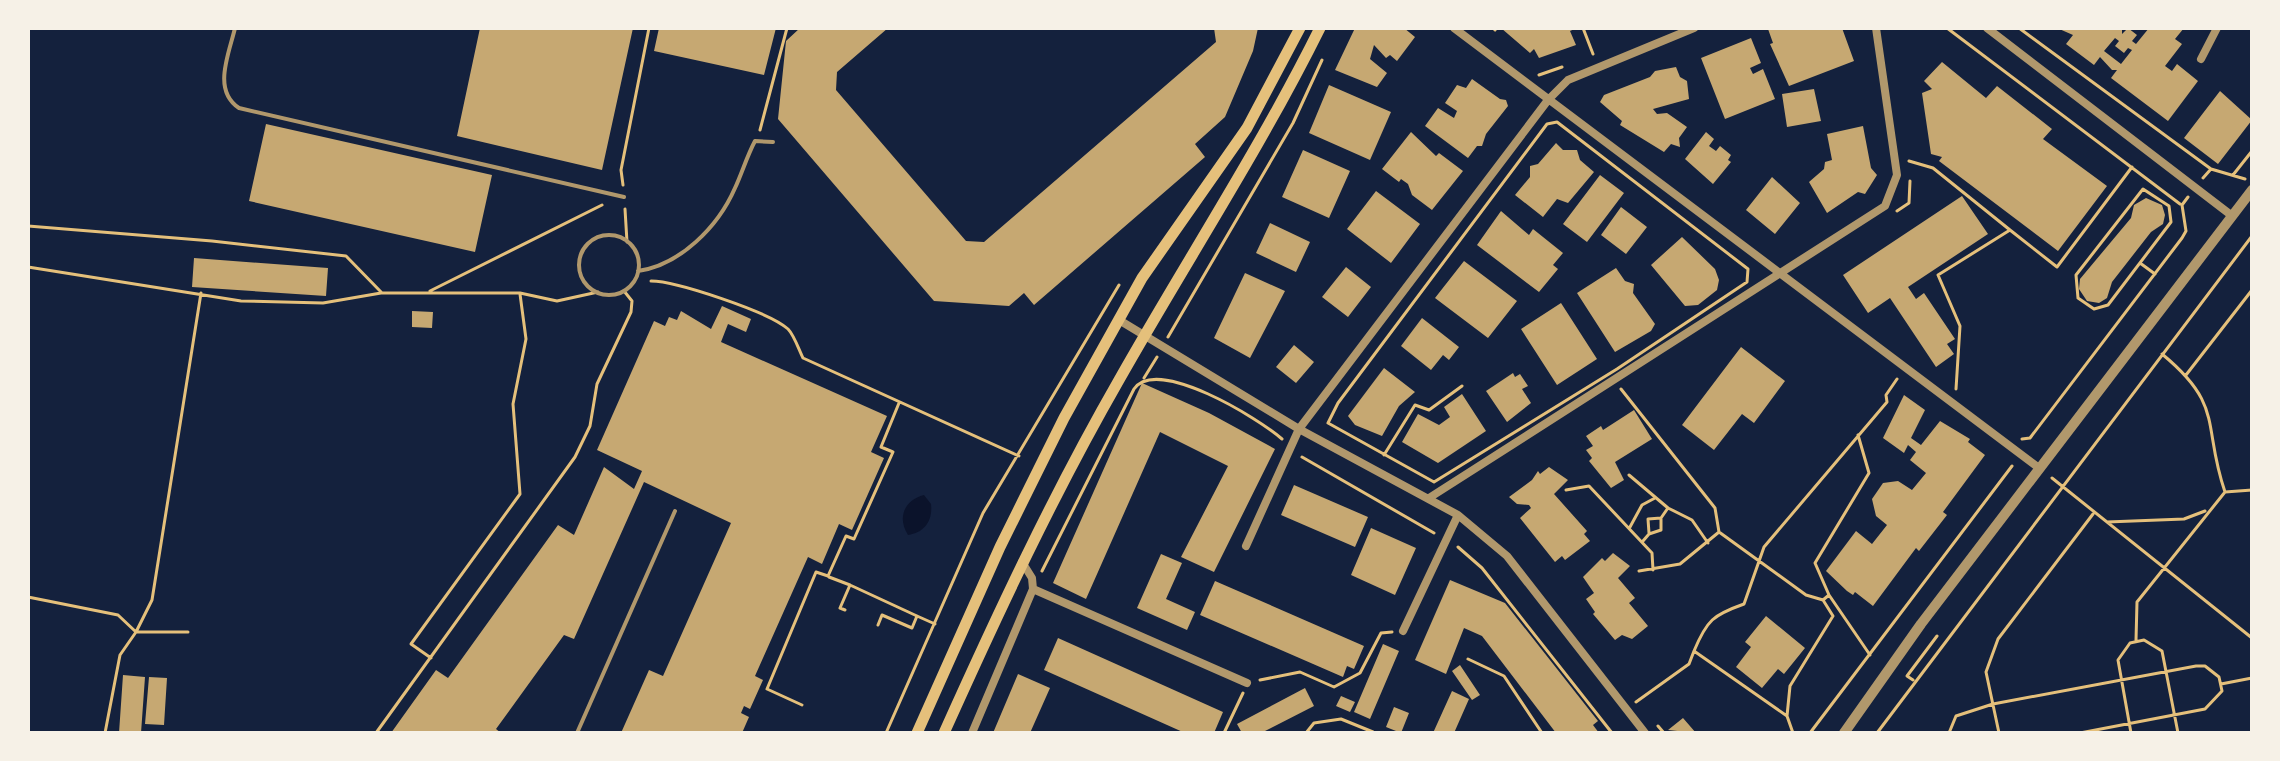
<svg xmlns="http://www.w3.org/2000/svg" width="2280" height="761" viewBox="0 0 2280 761" font-family="'PT Sans Narrow',sans-serif">
<style>
.water{fill:#0b132b}
.building{fill:#c6a872;fill-rule:evenodd}
.lines{fill:none;stroke-linecap:round;stroke-linejoin:round}
.path{stroke:#e5c07b;stroke-width:3}
.service{stroke:#b1986c;stroke-width:4}
.minor{stroke:#b1986c;stroke-width:8}
.tertiary{stroke:#b1986c;stroke-width:10}
.secondary{stroke:#e5c07b;stroke-width:11}
</style>
<rect width="100%" height="100%" fill="#14213d"/>
<path class="water" d="M924 495 931 504C933 521 924 533 908 535 897 518 904 500 924 495Z"/>
<path class="building" d="M480 28H633L602 170 457 136Z
M659 28H776L764 75 654 51Z
M800 28H888L837 72 836 90 966 241 984 242 1216 42 1214 28H1258L1253 51 1225 117 1195 144 1205 157 1034 305 1024 293 1009 306 934 301 778 119 786 41Z
M1355 28H1404L1415 37 1397 61 1390 55 1386 58 1374 45 1370 59 1387 73 1377 87 1335 70Z
M1501 28H1577L1570 31 1576 45 1539 58 1534 49 1530 53Z
M1772 28H1842L1854 61 1789 86 1770 44 1773 43 1768 29Z
M2057 28H2122V34L2128 28 2137 35 2132 41 2136 44 2149 28H2184L2175 39 2182 44 2165 66 2172 71 2177 64 2198 81 2168 121 2111 78 2117 70H2112L2100 57 2094 65 2066 44 2073 35ZM2115 38 2119 41 2115 46 2124 53 2128 48 2132 50 2121 64 2104 51Z
M1751 38 1761 63 1750 68 1753 74 1763 69 1775 99 1725 119 1701 58Z
M1942 62 1986 98 1997 86 2052 129 2043 139 2107 186 2058 251 1939 161 1942 157 1931 154 1922 93 1932 89 1924 81Z
M1676 67 1680 77 1687 81 1689 99 1653 109 1657 114 1667 113 1687 127 1679 138 1680 147 1671 144 1664 152 1620 125 1622 121 1600 102 1604 95 1650 77 1655 71Z
M1472 79 1500 99 1506 100 1508 106 1486 134 1482 146H1477L1468 158 1425 126 1438 108 1454 118 1457 111 1445 103 1457 85 1466 88Z
M1329 85 1391 112 1370 160 1309 133Z
M1814 89 1821 121 1787 127 1782 94Z
M2220 91 2252 120 2218 164 2184 138Z
M266 124 492 175 475 252 249 201Z
M1863 126 1871 168 1877 175 1865 194 1858 192 1827 213 1809 182 1824 169 1825 162 1832 160 1827 134Z
M1411 132 1436 156 1439 153 1463 171 1432 210 1412 195 1408 184 1401 179 1399 182 1382 169Z
M1706 132 1714 139 1709 146 1716 151 1720 146 1731 155 1728 160 1731 162 1713 184 1685 159Z
M1556 143 1563 150H1577L1580 160 1594 172 1568 203 1557 199 1543 217 1515 195 1530 177V166L1538 164Z
M1303 150 1350 171 1329 218 1282 197Z
M1600 175 1624 193 1587 242 1563 224Z
M1772 177 1800 203 1775 234 1746 210Z
M1376 191 1420 224 1391 263 1347 229Z
M1962 196 1988 234 1908 287 1916 299 1924 293 1955 339 1947 344 1954 354 1936 367 1890 298 1868 313 1843 275Z
M2146 198 2162 205 2165 215 2163 224 2151 232 2112 282 2107 298 2099 303 2087 301 2079 289 2080 279 2131 218 2134 205Z
M1621 207 1647 227 1626 254 1601 235Z
M1501 211 1529 235 1533 229 1563 253 1553 265 1558 269 1539 292 1477 245Z
M1270 223 1310 242 1296 272 1256 253Z
M1682 237 1715 269 1719 280 1717 290 1698 305 1685 306 1651 265Z
M194 258 328 268 326 296 192 287Z
M1464 261 1517 301 1488 338 1435 298Z
M1346 267 1371 287 1348 317 1322 297Z
M1616 268 1625 281 1634 284 1633 293 1655 324 1651 331 1615 352 1577 293Z
M1245 273 1285 291 1250 358 1214 338Z
M1561 303 1597 359 1557 385 1521 329Z
M722 306 751 319 746 332 728 324 721 342 887 416 871 452 884 458 852 530 839 524 822 564 808 557 755 676 763 680 750 709 744 706 741 713 749 717 742 733H621L649 670 663 676 731 523 644 482 574 639 564 635 496 729 501 733H391L436 670 448 678 558 525 574 535 604 467 634 489 642 471 597 450 654 321 665 326 669 317 677 320 681 311 711 329Z
M412 311 433 312 432 328 412 327Z
M1422 318 1459 347 1449 360 1443 355 1431 370 1401 346Z
M1294 345 1314 362 1296 383 1276 367Z
M1741 347 1785 381 1754 423 1742 414 1714 450 1682 425Z
M1384 368 1415 392 1399 406 1382 436 1355 425 1348 416Z
M1513 373 1515 377 1520 374 1528 386 1522 389 1531 403 1507 422 1486 391Z
M1142 383 1209 413 1275 449 1214 572 1181 557 1228 466 1160 432 1086 599 1053 583Z
M1462 394 1486 431 1438 463 1402 442 1418 414 1439 425 1450 417 1444 407Z
M1904 395 1925 410 1911 438 1921 445 1940 421 1970 439 1968 442 1985 455 1943 512 1947 515 1919 551 1916 548 1873 606 1855 592 1853 595 1847 591 1826 571 1856 531 1872 544 1887 525 1876 516 1872 499 1883 483 1898 481 1912 490 1926 473 1910 460 1916 452 1908 445 1904 453 1883 438Z
M1634 410 1652 439 1615 462 1624 480 1611 488 1589 461 1592 458 1586 450 1593 446 1586 436 1601 426 1603 430Z
M1549 467 1568 480 1554 494 1587 531 1584 534 1590 541 1565 560 1562 556 1555 562 1520 518 1531 508 1529 505 1517 504 1509 497 1532 480 1538 471 1540 474Z
M1294 485 1368 517 1355 547 1281 515Z
M1371 528 1416 548 1395 595 1351 575Z
M1613 553 1630 566 1618 578 1635 598 1629 603 1648 626 1632 639 1622 635 1615 640 1593 614 1595 612 1586 599 1594 593 1583 577 1602 558 1605 561Z
M1161 554 1182 563 1166 599 1195 612 1187 630 1137 608Z
M1450 580 1505 603 1598 721 1593 725 1599 733H1556L1482 636 1464 628 1446 674 1415 660Z
M1215 581 1364 646 1354 669 1347 666 1343 677 1200 615Z
M1766 616 1805 648 1784 674 1778 669 1762 688 1736 667 1751 647 1745 642Z
M1058 638 1223 712 1214 733H1185L1044 670Z
M1383 644 1399 651 1370 719 1354 712Z
M1460 665 1480 695 1472 700 1452 671Z
M1018 674 1050 688 1030 733H993Z
M123 675 145 677 141 733H119Z
M149 677 167 678 164 725 145 724Z
M1305 688 1314 706 1261 733H1242L1237 724Z
M1452 691 1469 699 1454 733H1433Z
M1341 696 1355 702 1350 712 1336 706Z
M1394 707 1409 713 1401 733 1386 727Z
M1683 718 1696 733 1668 730Z"/>
<g class="lines">
<path class="path" d="M1583 28 1593 54
M1947 28 2180 204
M2019 28 2211 169 2245 179
M1495 30 1496 28
M1539 75 1562 67
M1557 122 1748 269 1747 282 1617 369 1434 482 1328 423 1338 403 1547 124Z
M760 130 787 28
M1909 161 1933 168 2010 230
M2233 175 2252 151
M2203 178 2211 169
M623 185 621 170 649 28
M2143 189 2169 206 2171 222 2108 305 2094 309 2078 298 2076 275Z
M625 209 627 242
M1897 211 1909 203 1910 181
M28 226 212 241 346 256 382 293H520L557 301 598 292
M2140 263 2155 274
M28 267 241 301 323 303 381 293
M651 281C676 281 769 312 788 329 794 335 799 350 803 358L1019 456
M430 291 602 205
M1168 337 1293 123 1322 60
M2162 354C2225 406 2202 425 2225 492L2252 490
M2186 375 2252 290
M1144 378 1157 357
M1621 389 1715 508 1719 532
M1956 389 1960 326 1938 275 2010 230 2057 267 2132 167
M2022 439 2030 438 2182 238 2186 231 2182 205 2188 197
M1384 455 1415 405 1429 410 1462 386
M1302 457 1434 533
M1629 475 1668 508
M2052 478 2252 638
M1566 490 1589 486 1652 553 1653 570
M2107 522 2184 519 2205 511
M1630 527 1642 505 1655 498
M1649 533 1648 519 1661 518
M1643 541 1649 534 1661 530V518L1668 508 1692 520 1708 543
M1458 547 1482 568 1612 733
M1042 571 1134 389C1157 356 1258 418 1282 439
M1639 571 1680 564 1719 532 1806 595 1823 600 1833 616 1790 686 1787 716
M829 577 850 585 840 608 845 610
M850 585 917 616
M1829 595 1815 563 1869 473 1858 435
M28 597 118 615 136 632 152 600 201 293
M1823 600 1829 595 1870 655
M878 625 882 615 912 628 917 616 935 624
M2136 640 2137 602 2225 492
M1694 651C1707 620 1713 615 1744 604L1764 547 1887 402 1886 395 1897 379
M431 658 411 644 520 494 513 404 526 339 520 294
M1468 659 1504 676 1542 733
M1260 680 1300 672 1334 687 1360 673 1381 633 1392 632
M1913 680 1907 676 1937 636
M2221 684 2252 678
M1636 702 1689 664 1694 651 1787 716 1793 733
M802 705 767 689 816 572 828 576 846 536 854 539 893 452 881 447 899 403
M1658 726 1664 733
M105 733 120 655 136 632H188
M376 733 575 457 590 426 597 384 631 312 632 301 624 291
M886 733 983 513 1119 285
M1224 733 1243 693
M1306 733 1314 723 1341 719 1373 732
M1810 733 2012 466
M1877 733 2252 236
M1949 733 1956 716 1993 704 2196 666H2205L2219 677 2222 691 2205 709 2080 733
M1999 733 1986 672 1998 639 2093 514
M2131 733 2118 660 2130 643 2144 640 2162 651 2178 733"/>
<path class="service" d="M235 28C229 54 212 90 239 108L624 197
M579 265a30 30 0 1 1 60 0a30 30 0 1 1-60 0Z
M638 271C680 265 718 227 735 188 742 173 747 156 755 141L773 142
M577 733 675 511"/>
<path class="minor" d="M1454 28 2039 468
M1987 28 2231 215
M2201 59 2217 28
M1119 320 1299 429 1458 515 1507 556 1645 733
M1429 498 1885 206 1897 175 1876 28
M1246 546 1299 429 1548 100 1568 80 1694 28
M1033 589 1247 683
M1403 631 1458 515
M972 733 1033 589 1032 578 1022 562"/>
<path class="tertiary" d="M1844 733 1921 624 2252 190"/>
<path class="secondary" d="M917 733 1000 547 1064 418 1142 278 1247 128 1300 28
M944 733C998 613 1053 495 1119 380 1185 263 1260 149 1320 28"/>
</g>
<rect width="2280" height="761" fill="none" stroke="#f6f1e7" stroke-width="60"/>
</svg>
